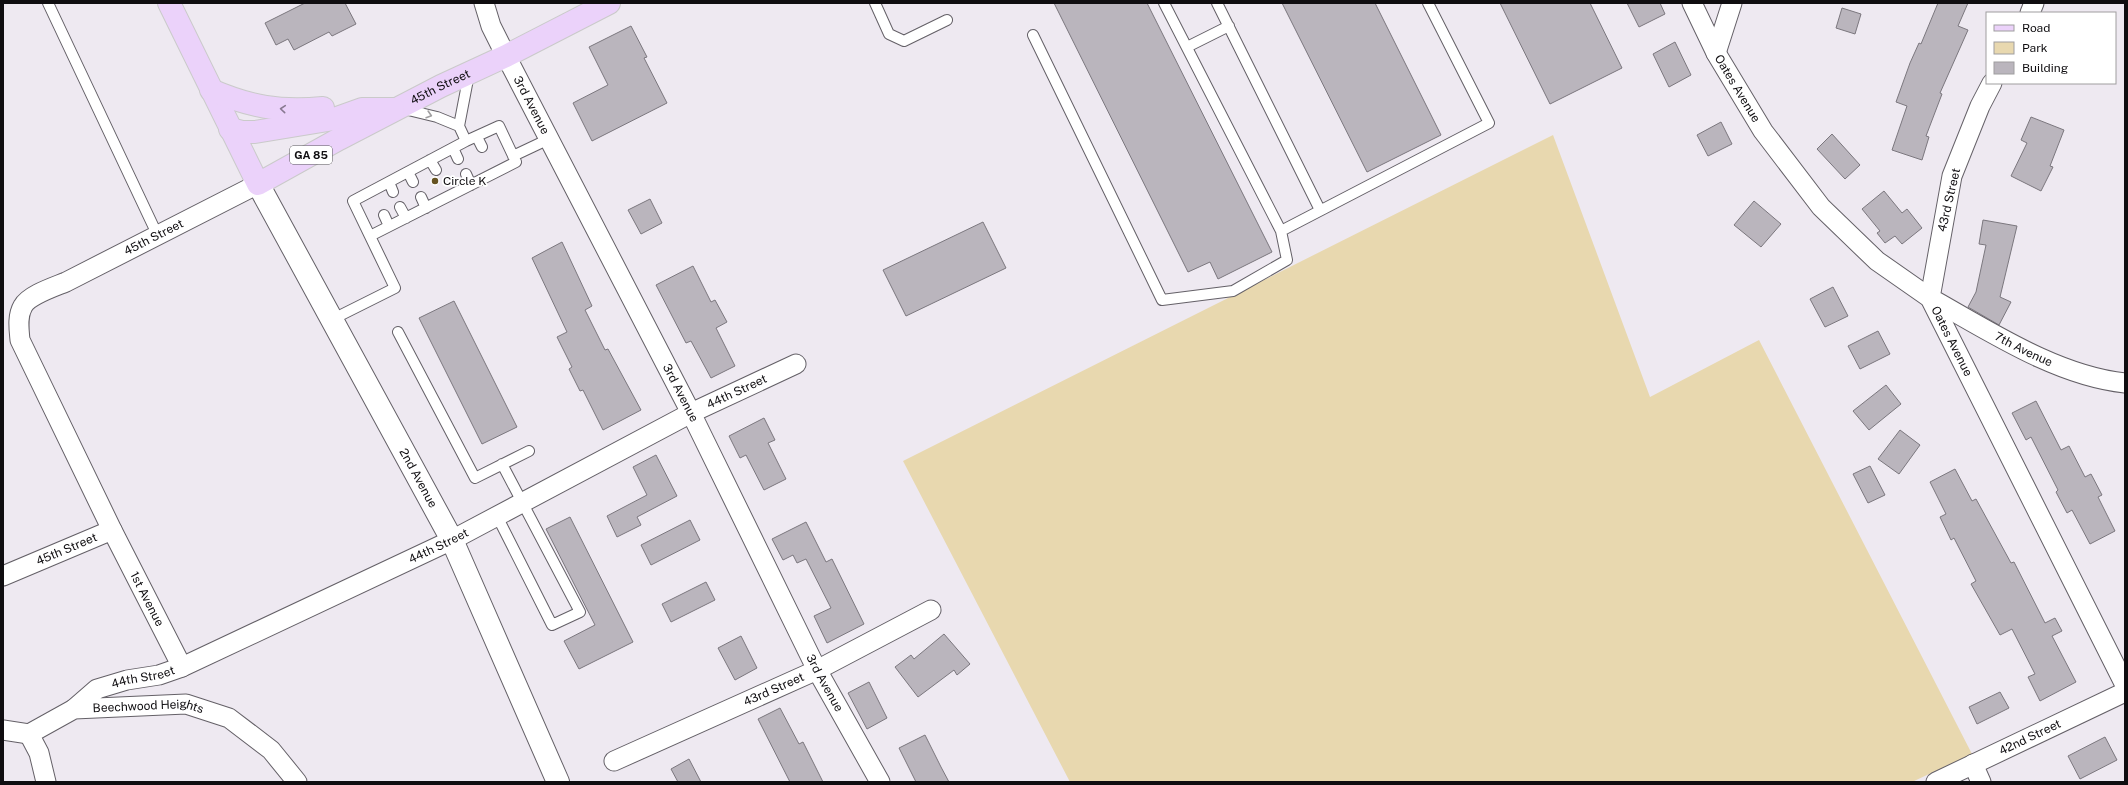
<svg xmlns="http://www.w3.org/2000/svg" width="2128" height="785" viewBox="0 0 2128 785" font-family="'Public Sans',sans-serif">
<style>
.green{fill:#e8d8af}
.building{fill:#bab5bd;stroke:#7b777e}
.lines{fill:none;stroke-linecap:round;stroke-linejoin:round}
.service-casing{stroke:#646067;stroke-width:12}
.minor-casing{stroke:#646067;stroke-width:21}
.secondary-casing{stroke:#646067;stroke-width:24}
.primary-casing{stroke:#cacaca;stroke-width:24}
.service{stroke:#fff;stroke-width:10}
.minor{stroke:#fff;stroke-width:19}
.secondary{stroke:#fff;stroke-width:22}
.primary{stroke:#ebd2fa;stroke-width:22}
.oneway{stroke:#887991}
.oneway2{stroke:#9f9e9f}
.poi-dot{fill:#665321;stroke:#fff;stroke-width:1.5}
.labels{text-anchor:middle;stroke-width:3.5;stroke-linejoin:round;paint-order:stroke}
.shield{fill:#fff;stroke:#575658;stroke-width:1}
.shield-label{font-size:11px;font-weight:bold;fill:#0f0d10}
.street-label{font-size:12px;fill:#0f0d10;stroke:#fff}
.poi-label{font-size:12px;fill:#0f0d10;stroke:#fff;text-anchor:start}
</style>
<rect width="100%" height="100%" fill="#eee9f1"/>
<path class="green" d="M1553 135 1650 397 1759 340 1972 754 1912 782H1070L903 461Z"/>
<path class="building" d="M305 3H345L356 24 332 36 329 32 294 50 288 39 276 45 265 23Z
M1054 3H1147L1272 252 1218 279 1210 262 1188 272Z
M1282 3H1375L1441 135 1367 172Z
M1500 3H1590L1622 68 1550 104Z
M1627 3H1660L1665 14 1639 27Z
M1938 3H1968L1958 26 1968 30 1940 93 1942 94 1926 136 1929 137 1922 160 1892 150 1907 106 1896 102 1910 63 1919 43 1921 44Z
M1842 8 1861 14 1855 34 1836 28Z
M631 26 647 57 644 58 667 103 592 141 573 103 608 85 589 47Z
M1675 42 1691 75 1669 87 1653 54Z
M2031 117 2064 130 2050 166 2053 167 2041 191 2011 176 2027 143 2021 140Z
M1721 122 1732 144 1708 156 1697 135Z
M1832 134 1860 165 1845 179 1817 149Z
M1884 191 1902 213 1907 209 1922 228 1902 244 1895 236 1885 243 1877 233 1880 231 1862 209Z
M650 199 662 223 641 234 628 210Z
M1754 201 1781 224 1761 247 1734 225Z
M1983 220 2017 226 2000 297 2011 302 1999 325 1968 307 1976 292 1986 245 1979 244Z
M983 222 1006 268 906 316 883 270Z
M562 242 592 306 585 310 605 350 608 349 641 410 603 430 583 390 580 391 569 369 572 367 557 337 567 332 532 258Z
M693 266 711 302 715 300 727 322 716 328 735 366 711 378 691 341 686 343 656 285Z
M1833 287 1848 316 1825 327 1810 299Z
M454 301 517 427 482 444 419 318Z
M1878 331 1890 354 1860 369 1848 346Z
M1886 385 1901 404 1869 430 1853 411Z
M2036 401 2061 450 2069 446 2085 477 2091 474 2102 495 2098 497 2115 531 2090 544 2072 510 2067 513 2056 492 2058 490 2031 437 2026 440 2012 413Z
M764 418 775 440 768 443 786 479 764 490 746 455 740 458 729 436Z
M1900 430 1920 445 1899 474 1878 459Z
M656 455 677 496 637 517 641 525 617 537 607 516 647 495 633 467Z
M1870 466 1885 495 1868 503 1853 474Z
M1955 469 1972 501 1976 499 2011 563 2014 562 2045 623 2055 618 2062 631 2052 636 2076 682 2040 701 2028 677 2035 674 2012 629 2000 635 1971 584 1976 581 1954 538 1951 540 1940 517 1946 514 1930 482Z
M570 517 633 642 579 669 564 641 595 625 546 529Z
M690 520 700 540 651 565 641 545Z
M806 522 826 562 832 559 864 624 827 643 814 616 831 608 806 559 797 563 793 555 783 560 772 539Z
M706 582 715 600 671 622 662 604Z
M944 634 970 664 957 675 954 670 918 697 895 667 911 655 914 659Z
M741 636 757 668 735 680 718 648Z
M869 682 887 718 867 729 848 693Z
M2000 692 2009 708 1977 724 1969 707Z
M780 708 799 744 803 742 823 782H790L758 719Z
M925 735 941 767 949 782H916L899 748Z
M2105 737 2117 760 2080 779 2068 756Z
M689 759 701 782H678L671 769Z"/>
<g class="lines">
<defs>
<path id="service" d="M48 3 157 234
M875 3 889 34 904 41 947 20
M1164 3 1281 231 1489 123 1428 3
M1217 3 1320 210
M1033 35 1162 300 1233 291 1287 260 1281 231
M1187 47 1229 26
M404 109 437 117 459 126
M477 137 482 147
M466 141 459 126 469 74
M453 148 458 159
M513 156 549 139
M430 160 436 170
M408 172 413 182
M466 174 471 185
M389 182 393 192
M421 197 426 208
M400 207 406 218
M384 215 389 226
M331 320 395 288 353 201 466 141 499 126 516 162 370 236
M398 332 475 478 529 451
M497 516 552 625 580 612 502 464"/>
<g id="minor">
<path id="s1" d="M484 3 491 26 506 56 691 413 817 670 880 782"/>
<path id="s2" d="M1692 3 1716 53 1763 131 1821 207 1877 261 1930 298 2125 685"/>
<path d="M2030 13 2034 3"/>
<path d="M1716 53 1732 3"/>
<path id="s3" d="M1992 83 1980 106 1952 176 1930 298C1989 331 2057 376 2125 383"/>
<path id="s4" d="M3 576 112 530"/>
<path id="s5" d="M182 667 112 530 20 340C19 329 17 316 23 306 29 295 54 287 66 282L258 184"/>
<path id="s6" d="M74 709 97 689 127 680 159 675 182 667 452 540 691 413 796 364"/>
<path d="M3 730 29 734"/>
<path id="s7" d="M29 734 74 709 186 704 229 718 271 750 297 782"/>
<path d="M29 734 39 753 46 782"/>
<path id="s8" d="M614 761 817 670 931 610"/>
<path d="M1973 764 1981 782"/>
<path id="s9" d="M1936 782 2125 692"/>
</g>
<g id="secondary">
<path id="s10" d="M258 184 452 540 558 782"/>
</g>
<g id="primary">
<path id="s11" d="M169 3 258 184 339 139 441 86 506 56 609 3"/>
<path d="M211 90C251 107 279 112 323 108"/>
<path d="M230 129 242 132H255L334 119 362 109H393"/>
</g>
</defs>
<use href="#service" class="service-casing"/>
<use href="#minor" class="minor-casing"/>
<use href="#secondary" class="secondary-casing"/>
<use href="#primary" class="primary-casing"/>
<use href="#service" class="service"/>
<use href="#minor" class="minor"/>
<use href="#secondary" class="secondary"/>
<use href="#primary" class="primary"/>
</g>
<defs><path id="oneway-chevron" d="M-2-3.5L2.5 0L-2 3.5" fill="none" stroke-width="1.6" stroke-linecap="round" stroke-linejoin="round"/></defs>
<use class="oneway" href="#oneway-chevron" transform="translate(283 109) rotate(-175)"/>
<use class="oneway2" href="#oneway-chevron" transform="translate(429 115) rotate(17)"/>
<circle class="poi-dot" cx="435" cy="181" r="4"/>
<g class="labels">
<rect class="shield" x="290" y="146" width="42" height="18" rx="3"/>
<g class="shield-label">
<text x="311" y="159">GA 85</text>
</g>
<g class="street-label">
<text dy="4" stroke="none"><textPath href="#s11" startOffset="408">45th Street</textPath></text>
<text dy="4" stroke="none"><textPath href="#s2" startOffset="97">Oates Avenue</textPath></text>
<text dy="4" stroke="none"><textPath href="#s1" startOffset="113">3rd Avenue</textPath></text>
<text transform="translate(1949 200) rotate(-77)" y="4">43rd Street</text>
<text dy="4" stroke="none"><textPath href="#s5" startOffset="548">45th Street</textPath></text>
<text dy="4" stroke="none"><textPath href="#s2" startOffset="433">Oates Avenue</textPath></text>
<text dy="4" stroke="none"><textPath href="#s3" startOffset="332">7th Avenue</textPath></text>
<text dy="4" stroke="none"><textPath href="#s6" startOffset="738">44th Street</textPath></text>
<text dy="4" stroke="none"><textPath href="#s1" startOffset="437">3rd Avenue</textPath></text>
<text dy="4" stroke="none"><textPath href="#s10" startOffset="335">2nd Avenue</textPath></text>
<text dy="4" stroke="none"><textPath href="#s6" startOffset="402">44th Street</textPath></text>
<text dy="4" stroke="none"><textPath href="#s4" startOffset="69">45th Street</textPath></text>
<text transform="translate(147 599) rotate(63)" y="4">1st Avenue</text>
<text dy="4" stroke="none"><textPath href="#s6" startOffset="78">44th Street</textPath></text>
<text dy="4" stroke="none"><textPath href="#s1" startOffset="761">3rd Avenue</textPath></text>
<text dy="4" stroke="none"><textPath href="#s8" startOffset="175">43rd Street</textPath></text>
<text dy="4" stroke="none"><textPath href="#s7" startOffset="126">Beechwood Heights</textPath></text>
<text dy="4" stroke="none"><textPath href="#s9" startOffset="104">42nd Street</textPath></text>
</g>
<g class="poi-label">
<text x="443" y="185">Circle K</text>
</g>
</g>
<rect width="2128" height="785" fill="none" stroke="#0f0d10" stroke-width="8"/>
<rect x="1986" y="12" width="130" height="72" fill="#ffffff" stroke="#9f9e9f"/>
<rect x="1994" y="25" width="20" height="6" fill="#ebd2fa" stroke="#9f9e9f"/>
<text x="2022" y="32" font-size="12" fill="#0f0d10">Road</text>
<rect x="1994" y="42" width="20" height="12" fill="#e8d8af" stroke="#9f9e9f"/>
<text x="2022" y="52" font-size="12" fill="#0f0d10">Park</text>
<rect x="1994" y="62" width="20" height="12" fill="#bab5bd" stroke="#9f9e9f"/>
<text x="2022" y="72" font-size="12" fill="#0f0d10">Building</text>
</svg>
